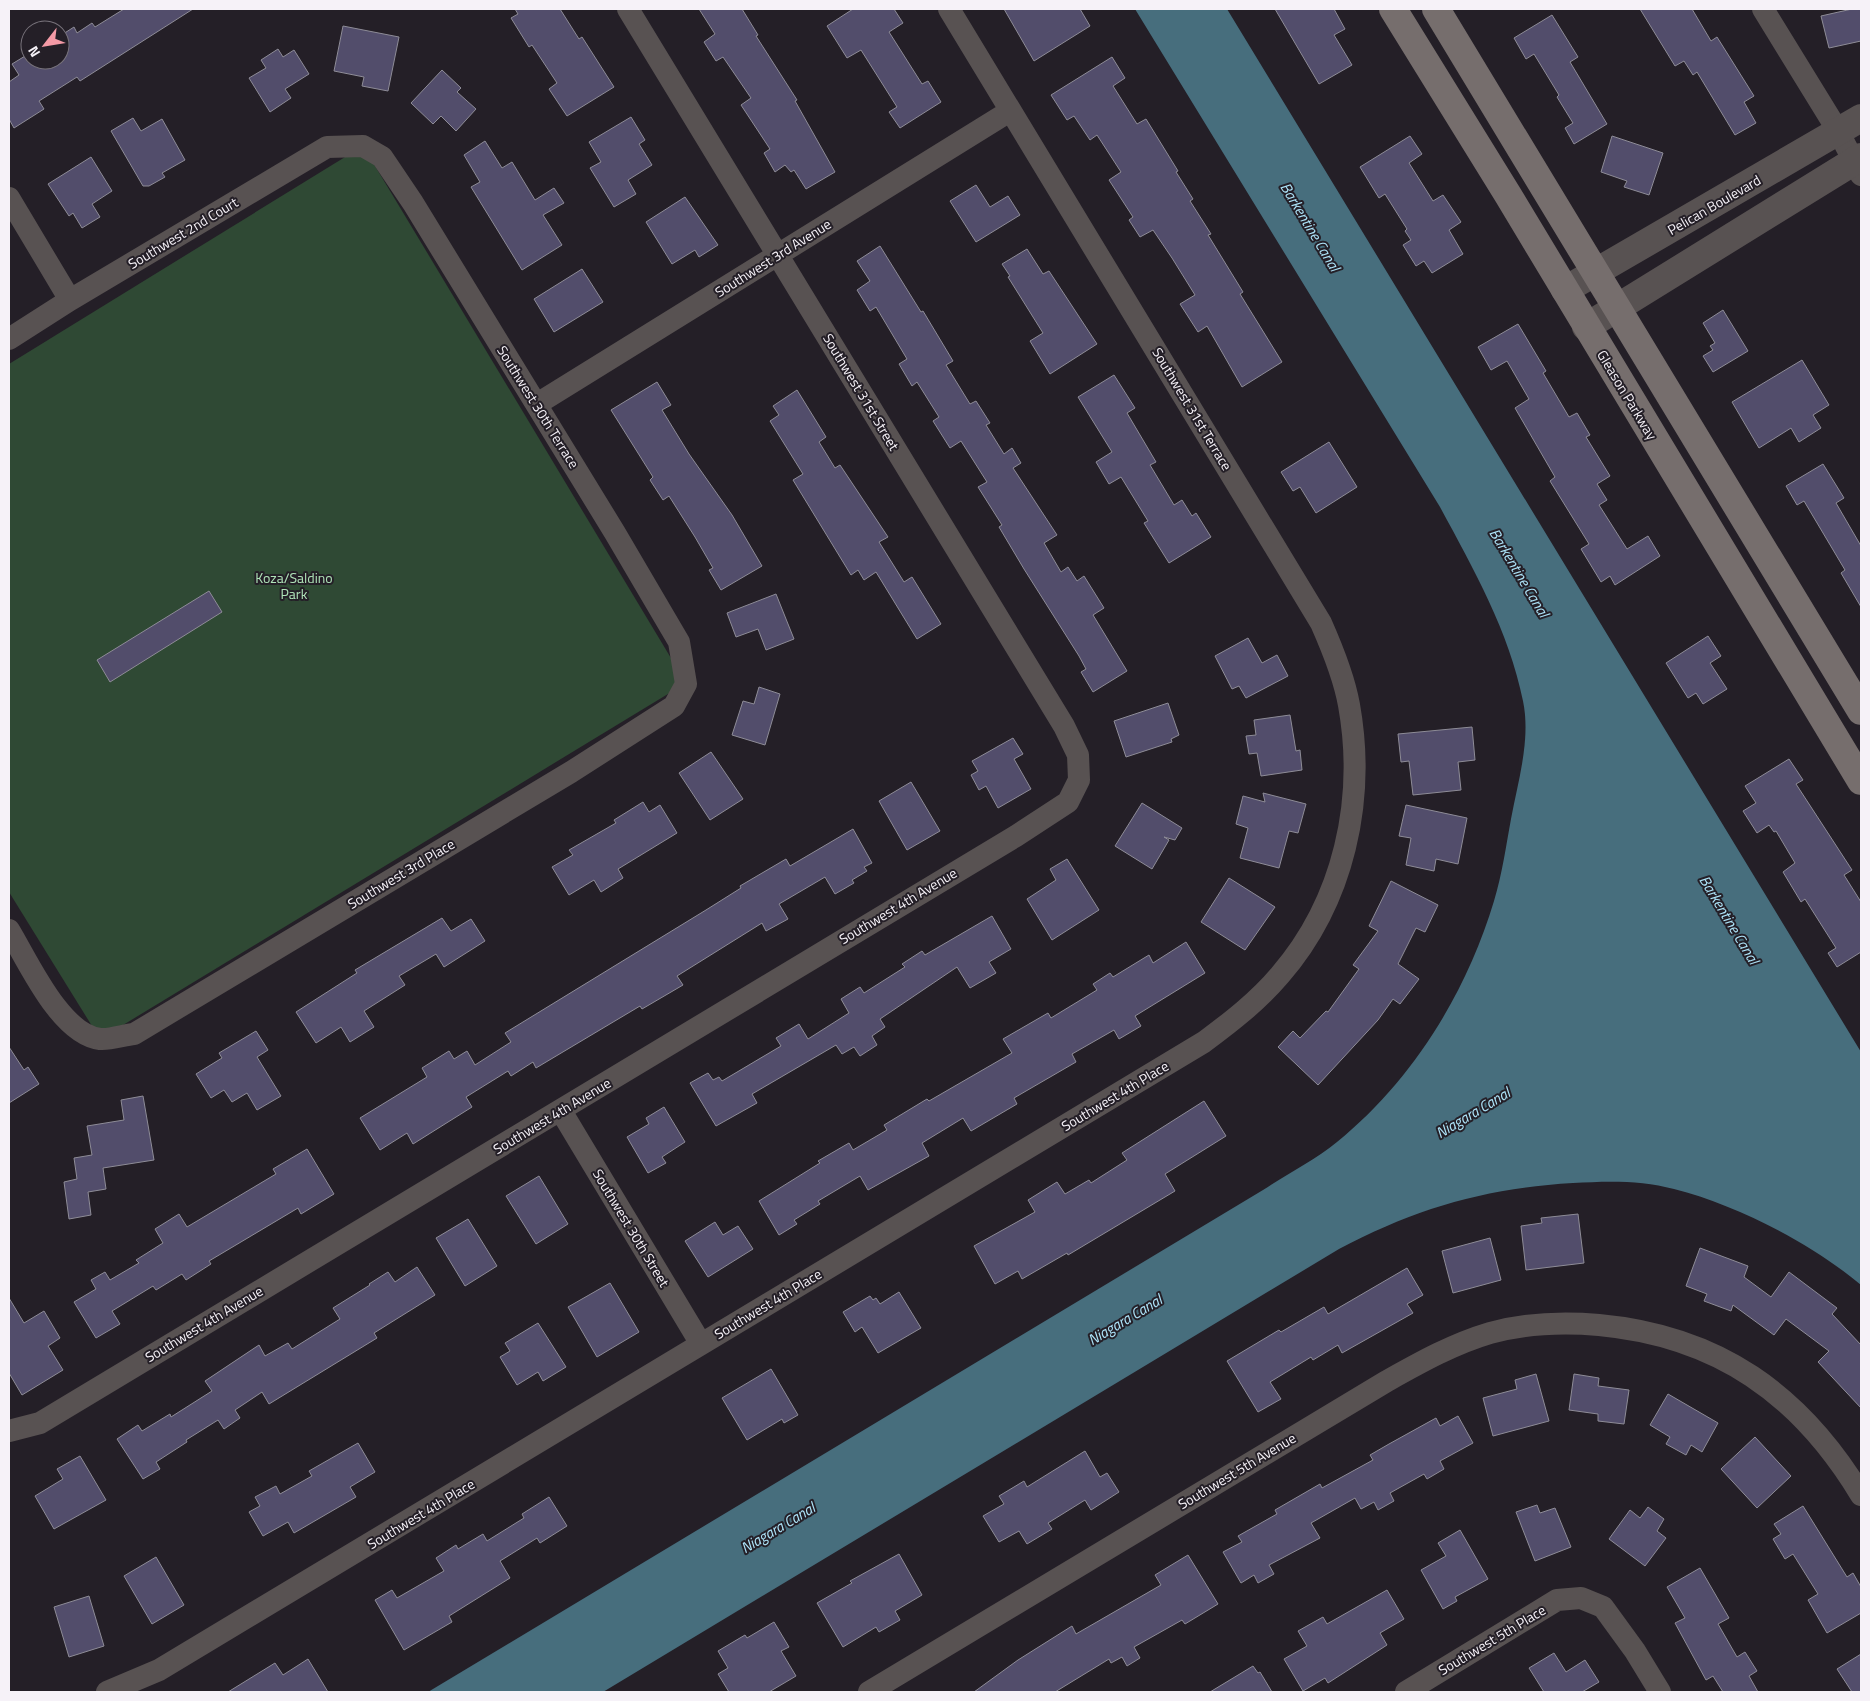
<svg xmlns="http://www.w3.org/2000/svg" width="1870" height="1701" viewBox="0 0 1870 1701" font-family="'Titillium Web',sans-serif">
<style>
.green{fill:#2f4934}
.water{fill:#476e7d}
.building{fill:#524d6b;stroke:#8e8c97}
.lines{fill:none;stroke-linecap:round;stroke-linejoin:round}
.minor{stroke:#585252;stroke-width:22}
.tertiary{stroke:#585252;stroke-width:28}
.secondary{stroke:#766e6d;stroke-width:28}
.labels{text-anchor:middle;stroke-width:4;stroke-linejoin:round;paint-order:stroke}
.street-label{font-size:14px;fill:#f6f2f8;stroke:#241f27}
.park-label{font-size:14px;fill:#afe3b8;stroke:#241f27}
.water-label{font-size:15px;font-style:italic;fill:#aee5fa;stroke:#241f27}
</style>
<rect width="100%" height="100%" fill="#241f27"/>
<path class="green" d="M363 146 686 683 100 1039 9 892V364Z"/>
<path class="water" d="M1135 9H1227L1861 1052V1285C1811 1243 1737 1205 1674 1189 1641 1180 1607 1181 1573 1183 1486 1188 1416 1208 1339 1249L603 1692H428L1263 1190C1287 1174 1315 1160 1337 1142 1412 1081 1466 994 1494 901 1502 875 1506 846 1511 819 1518 781 1531 740 1523 701 1509 631 1473 568 1440 507Z"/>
<path class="building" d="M124 9H193L80 81 77 77 39 101 44 109 14 128 9 119V82L19 75 12 64 30 53V60H60V36L74 27 77 33 92 23 95 27Z
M515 9H560L579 39 582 37 614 87 567 116 549 89 557 83 532 45 529 47 511 18 518 14Z
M699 9H742L758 35 756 36 797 100 795 101 835 172 806 189 794 170 791 172 785 165 775 172 764 153 770 149 741 105 751 98 723 57 716 61 704 42 715 34Z
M853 9H894L903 23 889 32 922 84 928 81 941 102 900 128 889 112 897 107 861 50 847 58 827 26Z
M1004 9H1080L1090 26 1034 61Z
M1275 9H1334L1345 29 1334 35 1352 65 1319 84Z
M1640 9H1692L1711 41 1717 37 1754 96 1744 102 1756 123 1735 135 1697 72 1693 75 1684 61 1675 66Z
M1852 9H1861V41L1829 48 1821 16Z
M1552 15 1578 57 1570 62 1607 124 1574 144 1565 128 1573 123 1557 97 1559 95 1534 54 1526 59 1514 38Z
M343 26 399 37 388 91 362 86 364 77 334 71Z
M278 49 283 57 294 50 309 74 285 89 291 98 270 112 249 78 266 68 261 60Z
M1112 57 1125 78 1113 86 1137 124 1146 119 1178 171 1176 172 1193 199 1190 201 1211 234 1208 235 1243 292 1240 294 1282 362 1242 387 1207 326 1198 332 1180 304 1195 295 1172 258 1153 230 1140 237 1129 220 1133 217 1109 180 1121 172 1097 135 1090 140 1074 116 1067 120 1051 95Z
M442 70 461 88 457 92 476 109 456 131 441 116 433 124 411 103Z
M631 117 645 140 639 144 652 165 628 180 636 194 614 207 590 168 601 162 589 142Z
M133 118 141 131 162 119 185 160 162 173 165 177 149 186H143L111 131Z
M1410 136 1422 154 1409 163 1433 201 1443 195 1461 222 1449 230 1463 254 1432 273 1424 261 1416 266 1403 245 1411 240 1405 231 1407 229 1385 194 1379 198 1360 167Z
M1612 136 1663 153 1649 195 1624 187 1627 181 1601 172Z
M485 141 502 168 512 162 535 200 554 188 564 203 543 215 562 245 522 270 471 187 480 182 464 155Z
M91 157 112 191 92 204 100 217 82 228 73 213 69 216 48 184Z
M976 185 990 207 1008 196 1020 215 976 242 950 201Z
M685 197 718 245 699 257 695 250 672 264 646 222Z
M880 246 921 312 923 311 953 361 946 365 970 404 976 401 990 423 986 425 1004 454 1012 448 1021 463 1013 468 1057 535 1044 543 1061 572 1068 567 1077 581 1084 576 1104 608 1093 615 1127 671 1093 692 1081 672 1086 669 1079 656 1024 569 999 527 1002 525 978 487 987 482 961 441 950 448 933 421 939 417 917 382 912 386 899 364 907 359 876 307 870 311 857 290 870 281 857 261Z
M1027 249 1043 274 1049 271 1097 344 1050 374 1030 341 1043 333 1008 277 1010 276 1002 264Z
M582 269 603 302 554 332 534 299Z
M1723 310 1748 351 1713 372 1703 356 1713 350 1710 346 1715 343 1703 323Z
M1518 324 1546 371 1543 373 1569 417 1577 413 1590 435 1586 437 1610 476 1597 484 1607 500 1599 505 1627 549 1648 536 1660 556 1615 585 1610 576 1601 582 1581 549 1589 544 1550 481 1555 477 1515 408 1529 399 1507 361 1491 370 1478 347Z
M1802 360 1829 405 1813 415 1821 428 1799 442 1791 428 1759 448 1732 402Z
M1114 375 1135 408 1127 413 1156 462 1150 465 1174 505 1182 500 1192 516 1196 513 1211 537 1169 563 1144 523 1148 521 1121 477 1109 484 1096 462 1112 452 1078 397Z
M657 382 671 405 662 410 689 454 732 515 762 566 721 590 709 570 713 568 695 537 669 496 663 500 650 480 653 477 611 410Z
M797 390 826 437 819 442 835 468 840 465 888 537 879 542 904 582 912 577 941 624 917 639 876 572 864 580 858 570 851 575 793 480 803 474 770 421 779 415 773 406Z
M1329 442 1357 487 1316 513 1300 487 1293 491 1281 472Z
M1823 464 1844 498 1836 503 1861 546V607L1841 573 1845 570 1804 501 1797 505 1786 486Z
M209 591 222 612 110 682 97 660Z
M776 594 794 639 766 650 758 629 736 637 727 613Z
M1708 636 1721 656 1710 663 1727 689 1703 704 1696 693 1688 698 1666 663Z
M1248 638 1262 663 1277 655 1288 676 1246 698 1239 686 1232 689 1215 656Z
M759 687 780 694 765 745 732 735 743 701 754 704Z
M1168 703 1179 735 1171 739 1172 742 1126 757 1114 721Z
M1290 715 1296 751 1300 750 1302 770 1261 776 1257 753 1249 754 1246 736 1256 735 1254 720Z
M1472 727 1475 760 1458 762 1461 790 1413 795 1409 761 1401 762 1398 734Z
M1013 738 1023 754 1014 759 1031 789 998 808 986 786 979 790 971 775 978 771 972 761Z
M711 752 743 799 710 820 679 773Z
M1789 759 1803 780 1796 784 1852 870 1844 875 1861 902V952L1837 967 1828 953 1836 948 1805 899 1801 902 1783 872 1795 863 1776 831 1774 832 1769 825 1757 833 1743 811 1756 803 1745 786Z
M911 782 940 831 907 850 879 801Z
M1263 793 1306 804 1298 833 1289 831 1279 868 1240 858 1248 828 1236 824 1243 796 1265 802Z
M643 802 649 812 660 805 677 833 618 869 623 878 601 892 594 880 569 895 552 867 573 855 569 850 616 823 614 820Z
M1142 803 1182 828 1175 840 1164 837 1169 840 1152 869 1115 846Z
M1406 805 1467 818 1458 864 1436 859 1434 871 1406 865 1411 838 1399 836Z
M853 829 872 863 864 867 867 871 852 880 854 883 835 894 825 877 779 904 788 919 766 931 762 923 677 976 683 985 642 1009 640 1006 536 1068 533 1062 511 1076 508 1071 466 1097 472 1107 413 1144 407 1133 380 1150 360 1118 427 1077 422 1068 449 1051 454 1059 467 1051 475 1065 511 1042 505 1033 706 910 741 888 740 886 786 859 790 866Z
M1067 859 1099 910 1052 940 1027 899 1056 880 1050 869Z
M1229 878 1275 907 1245 950 1201 922Z
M1391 881 1438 905 1425 932 1416 928 1398 964 1419 979 1400 1004 1393 999 1378 1020 1318 1085 1278 1047 1293 1031 1300 1038 1326 1011 1328 1012 1359 969 1353 965 1378 931 1369 926Z
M992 916 1011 949 989 962 996 973 970 988 957 967 880 1019 885 1027 872 1036 877 1045 860 1056 854 1047 842 1054 836 1045 752 1094 757 1103 716 1126 690 1083 708 1073 713 1080 719 1077 722 1081 781 1046 776 1038 799 1024 808 1039 849 1013 841 999 860 987 864 993 905 967 902 964 922 951 925 955Z
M442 918 451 931 471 919 485 941 444 967 436 954 399 976 405 985 364 1011 374 1027 350 1042 341 1027 316 1043 296 1012 357 973 355 970Z
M1186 942 1205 973 1135 1016 1141 1026 1119 1039 1114 1030 1072 1054 1076 1062 1014 1098 1017 1104 971 1131 963 1118 922 1143 929 1156 868 1190 860 1176 818 1201 820 1204 794 1220 797 1224 779 1235 759 1201 820 1163 818 1161 849 1143 853 1150 887 1130 884 1125 927 1099 929 1101 1012 1053 1003 1039 1048 1013 1051 1018 1097 990 1093 984 1110 973 1113 977 1149 955 1153 963Z
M256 1031 268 1050 257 1057 281 1096 257 1110 247 1093 232 1102 224 1090 211 1098 196 1074 222 1058 219 1053Z
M9 1047 24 1070 28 1067 39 1084 9 1103Z
M143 1096 154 1160 103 1168 106 1189 88 1192 91 1215 69 1219 64 1182 77 1179 74 1158 92 1155 87 1126 124 1120 121 1100Z
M1204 1101 1226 1136 1165 1174 1175 1191 1068 1255 1067 1253 1022 1279 1018 1271 995 1284 974 1246 1035 1212 1028 1200 1057 1182 1065 1194 1089 1180 1091 1183 1127 1160 1122 1153Z
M664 1107 685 1142 662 1157 666 1163 648 1173 627 1137 649 1124 646 1118Z
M307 1149 334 1194 301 1214 298 1208 209 1261 211 1264 186 1280 182 1274 156 1290 153 1286 112 1311 120 1324 96 1338 74 1302 96 1289 91 1280 105 1272 110 1280 139 1263 136 1260 163 1243 155 1229 179 1214 187 1227 276 1174 273 1169Z
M539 1176 568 1224 536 1244 506 1196Z
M1578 1214 1584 1263 1526 1270 1521 1226 1542 1223 1541 1218Z
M468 1219 497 1266 465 1286 436 1238Z
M715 1222 723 1235 738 1226 753 1249 708 1277 685 1241Z
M1490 1238 1501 1280 1453 1293 1442 1251Z
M1700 1248 1748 1266 1744 1277 1771 1297 1789 1272 1837 1308 1832 1314 1861 1345V1408L1818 1362 1829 1351 1786 1319 1774 1335 1733 1305 1731 1311 1704 1301 1707 1294 1686 1286Z
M417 1267 435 1295 374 1333 377 1338 269 1404 262 1392 235 1410 240 1418 224 1429 218 1420 186 1440 187 1442 156 1462 160 1469 143 1479 117 1439 138 1425 142 1431 170 1414 171 1417 212 1391 205 1381 259 1345 265 1356 288 1343 292 1349 340 1319 333 1308 370 1285 369 1284 388 1272 395 1282Z
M1407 1268 1423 1295 1407 1304 1413 1313 1342 1353 1338 1345 1313 1360 1311 1357 1270 1382 1281 1399 1258 1412 1227 1361 1279 1330 1281 1332 1324 1307 1328 1314Z
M610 1283 639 1332 597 1357 568 1307Z
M899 1292 921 1328 878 1353 862 1327 855 1332 843 1312 870 1296 873 1300 876 1298 880 1304Z
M9 1298 24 1323 44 1311 60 1338 48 1346 63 1370 22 1395 9 1373Z
M538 1323 566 1367 543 1381 538 1372 517 1385 500 1357 510 1351 505 1343Z
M771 1369 798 1415 784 1423 782 1419 747 1440 722 1398Z
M1536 1374 1549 1421 1493 1436 1483 1398 1517 1389 1515 1380Z
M1574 1374 1599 1378 1598 1386 1629 1390 1624 1424 1598 1421V1414L1569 1410Z
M1668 1394 1718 1423 1702 1452 1691 1445 1686 1455 1666 1444 1670 1437 1650 1425Z
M1458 1416 1473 1443 1440 1461 1444 1469 1427 1479 1424 1474 1390 1493 1394 1501 1378 1510 1374 1502 1361 1509 1355 1498 1311 1523 1320 1538 1269 1565 1274 1574 1258 1583 1254 1575 1241 1583 1223 1552 1242 1542 1238 1536 1277 1514 1275 1510 1320 1484 1322 1488 1373 1460 1370 1455 1389 1444 1436 1418 1440 1426Z
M1755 1437 1791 1476 1757 1508 1721 1469Z
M358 1443 375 1472 350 1487 356 1497 294 1533 288 1522 263 1536 249 1512 260 1506 255 1497 276 1486 280 1494 312 1476 309 1471Z
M1085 1451 1100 1477 1107 1473 1119 1492 1091 1510 1085 1500 1048 1523 1052 1529 1027 1544 1019 1531 999 1542 983 1516 1004 1504 999 1496 1024 1481 1027 1487Z
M80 1456 106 1500 54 1529 35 1496 63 1479 57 1469Z
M549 1497 567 1526 540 1543 537 1538 500 1561 510 1578 449 1616 452 1622 404 1650 375 1600 392 1590 397 1598 444 1571 436 1558 456 1545 458 1549 483 1534 487 1541 524 1518 522 1514Z
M1537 1505 1540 1513 1555 1508 1571 1547 1535 1561 1516 1512Z
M1803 1506 1847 1577 1853 1573 1861 1587V1613L1827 1633 1808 1600 1818 1594 1793 1554 1785 1559 1773 1539 1781 1534 1774 1524Z
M1648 1507 1664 1519 1657 1531 1666 1538 1645 1566 1609 1539 1630 1510 1640 1518Z
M1460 1530 1488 1579 1455 1597 1457 1601 1443 1609 1421 1570 1446 1556 1438 1543Z
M899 1554 922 1595 895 1611 900 1620 879 1632 876 1627 843 1647 817 1603 852 1583 850 1581Z
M1188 1555 1218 1604 1185 1624 1182 1620 1134 1647 1140 1658 1127 1666 1122 1657 1111 1663 1109 1659 1055 1692H974L1018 1660 1072 1626 1076 1634 1161 1585 1155 1575Z
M156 1557 184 1605 152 1624 124 1576Z
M1700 1568 1729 1618 1718 1624 1737 1657 1745 1652 1757 1671 1749 1676 1758 1692H1723L1713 1676 1706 1680 1675 1623 1685 1618 1667 1587Z
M1387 1590 1404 1619 1380 1633 1387 1645 1328 1683 1325 1678 1303 1691 1284 1659 1307 1646 1298 1631 1323 1617 1327 1624Z
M89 1596 104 1646 69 1657 54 1607Z
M774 1622 789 1647 781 1651 796 1676 769 1692H729L718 1674 728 1668 718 1651 745 1635 747 1638Z
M1554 1653 1566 1672 1585 1660 1599 1682 1582 1692H1544L1529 1668Z
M1861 1654V1692H1852L1837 1669Z
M308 1659 328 1692H228L275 1663 283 1675Z
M1253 1666 1258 1673 1260 1672 1272 1692H1210Z"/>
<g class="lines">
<path class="minor" d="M1763 9 1838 131 1861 175
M9 198 70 300
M9 339 70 300 327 147 363 146 382 157 413 203 615 533 679 642 686 684 674 706 571 772 134 1034C124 1035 110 1040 100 1039 60 1034 28 961 9 930
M537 404 1010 111
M561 1111 701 1344
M9 1431 40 1423 1016 836 1068 802 1079 780 1078 755 1064 726 628 9
M107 1692 159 1670 1204 1042C1231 1022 1258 1001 1280 975 1344 901 1366 800 1349 705 1344 677 1333 650 1321 623L949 9
M869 1692 1387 1381C1421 1362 1453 1344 1490 1333 1526 1323 1563 1322 1599 1325 1718 1336 1800 1394 1861 1495
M1406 1692 1557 1600 1581 1598 1603 1607 1635 1651 1660 1692"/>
<path class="tertiary" d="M1565 290 1861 118
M1586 327 1861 157"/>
<path class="secondary" d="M1393 9 1508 195 1861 781
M1436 9 1861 711"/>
</g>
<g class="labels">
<g class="street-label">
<text transform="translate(1714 205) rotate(-30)" y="5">Pelican Boulevard</text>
<text transform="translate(183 233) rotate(-31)" y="5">Southwest 2nd Court</text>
<text transform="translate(773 258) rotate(-32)" y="5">Southwest 3rd Avenue</text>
<text transform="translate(861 392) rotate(59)" y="5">Southwest 31st Street</text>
<text transform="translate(1627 395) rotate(59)" y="5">Gleason Parkway</text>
<text transform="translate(538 407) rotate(58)" y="5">Southwest 30th Terrace</text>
<text transform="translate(1192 409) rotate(59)" y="5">Southwest 31st Terrace</text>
<text transform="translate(401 874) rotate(-31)" y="5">Southwest 3rd Place</text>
<text transform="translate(898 906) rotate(-31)" y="5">Southwest 4th Avenue</text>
<text transform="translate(1115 1096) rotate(-31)" y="5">Southwest 4th Place</text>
<text transform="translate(552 1116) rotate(-31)" y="5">Southwest 4th Avenue</text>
<text transform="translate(631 1228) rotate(59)" y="5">Southwest 30th Street</text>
<text transform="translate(768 1304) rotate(-31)" y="5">Southwest 4th Place</text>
<text transform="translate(204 1324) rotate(-31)" y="5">Southwest 4th Avenue</text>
<text transform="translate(1237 1471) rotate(-31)" y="5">Southwest 5th Avenue</text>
<text transform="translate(421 1514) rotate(-31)" y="5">Southwest 4th Place</text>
<text transform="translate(1492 1640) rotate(-31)" y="5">Southwest 5th Place</text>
</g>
<g class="park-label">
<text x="294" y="583">Koza/Saldino<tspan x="294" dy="16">Park</tspan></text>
</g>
<g class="water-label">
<text transform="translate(1310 227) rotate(59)" y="5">Barkentine Canal</text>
<text transform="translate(1519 573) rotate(59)" y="5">Barkentine Canal</text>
<text transform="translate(1729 920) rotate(59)" y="5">Barkentine Canal</text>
<text transform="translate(1473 1113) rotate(-31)" y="5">Niagara Canal</text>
<text transform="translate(1125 1320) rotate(-31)" y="5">Niagara Canal</text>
<text transform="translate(778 1528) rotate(-31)" y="5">Niagara Canal</text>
</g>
</g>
<rect width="1870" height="1701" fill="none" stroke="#f6f2f8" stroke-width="20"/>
<g transform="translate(45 45) rotate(239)"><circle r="24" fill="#241f27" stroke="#78737b"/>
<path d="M0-4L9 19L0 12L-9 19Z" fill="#f49aa6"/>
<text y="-8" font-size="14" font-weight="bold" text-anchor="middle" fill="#f6f2f8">N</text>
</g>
</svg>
